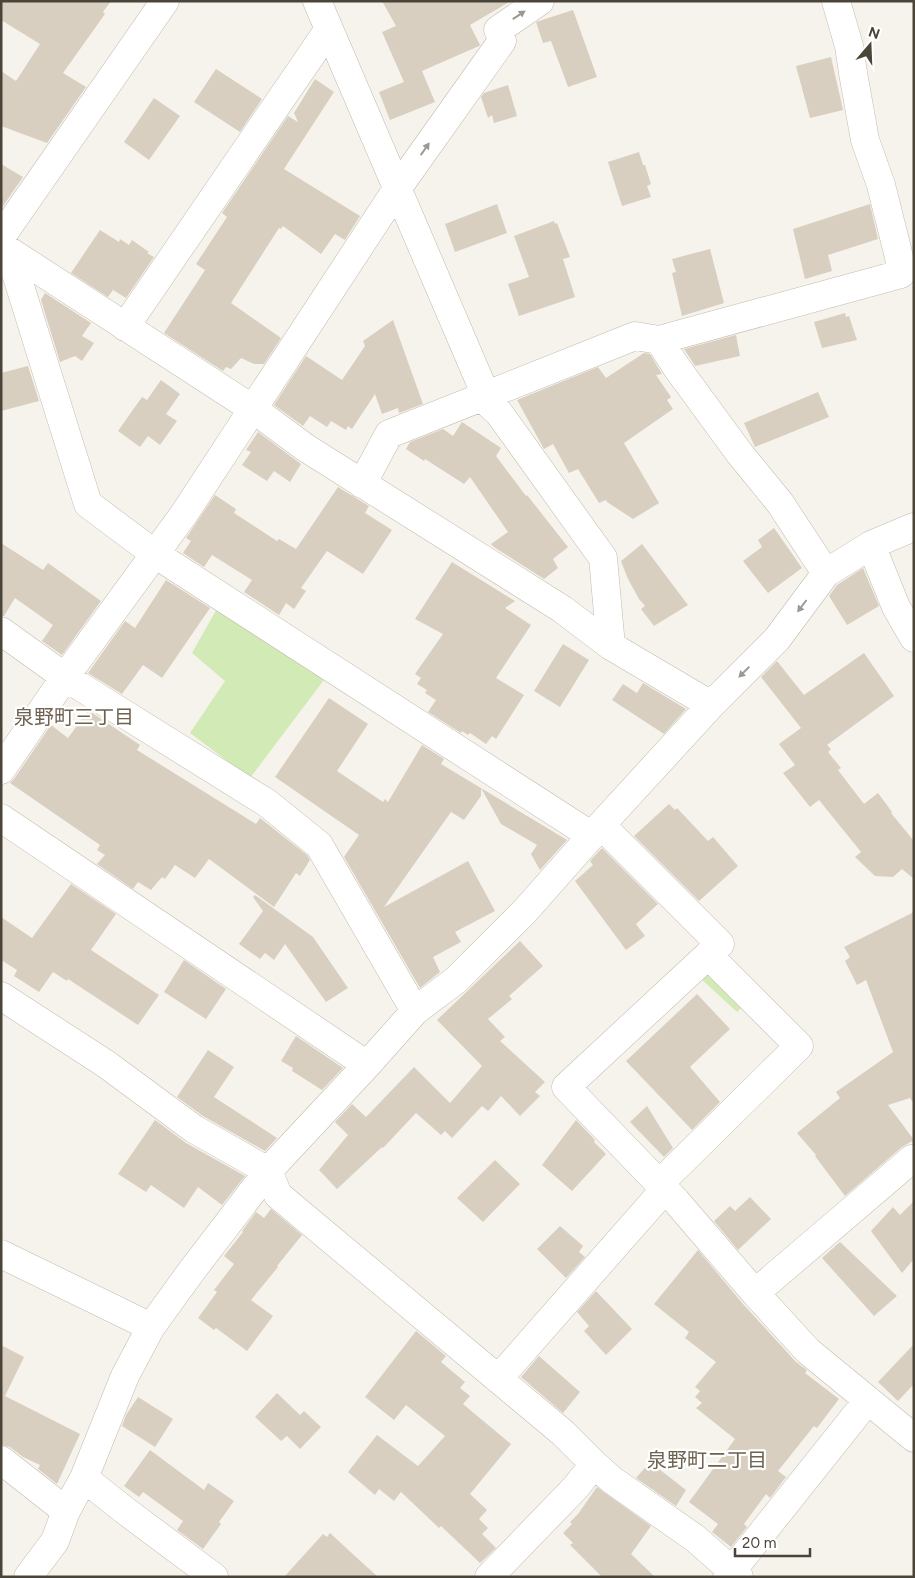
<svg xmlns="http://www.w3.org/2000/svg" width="915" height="1578" viewBox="0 0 915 1578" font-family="Figtree,'Noto Sans JP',sans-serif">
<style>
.green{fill:#d2eab5}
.building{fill:#d8cfc1}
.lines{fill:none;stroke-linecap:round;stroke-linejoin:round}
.street-casing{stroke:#c2bbae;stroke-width:29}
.street{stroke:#fff;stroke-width:28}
.oneway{fill:#9c9892}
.labels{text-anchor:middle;stroke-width:4.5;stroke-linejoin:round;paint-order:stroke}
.neighbourhood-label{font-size:20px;fill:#6e6250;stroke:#fff}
</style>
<rect width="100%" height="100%" fill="#f6f3ec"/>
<path class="green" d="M219 605 327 676 250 778 190 733 225 681 192 653Z
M712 964 750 1000 737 1012 699 977Z"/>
<path class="building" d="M1 1H111L103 12 105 14 63 73 86 87 47 143 1 126V71L16 81 40 44 1 20Z
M382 1H511L470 25 480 45 479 46 422 71 435 102 390 120 379 92 404 82 382 32 396 26Z
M573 10 597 77 568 87 551 41 543 43 536 22Z
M831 57 843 110 810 118 796 66Z
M216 69 262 99 240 132 194 102Z
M315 79 334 92 284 169 360 216 345 240 335 234 321 254 283 226 281 229 279 228 231 303 281 338 264 364H254L241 358 231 369 226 367 223 371 164 333 205 270 196 264 227 217 222 213 288 116 298 122 294 113Z
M508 85 517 116 494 123 492 115 488 118 481 97 484 93Z
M154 98 180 116 149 160 124 142Z
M639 152 643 165H645L651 184 647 186 651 197 622 206 608 162Z
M1 164 23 177 1 209Z
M497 204 507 233 455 252 445 224Z
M870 204 878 239 828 255 832 271 805 279 793 229Z
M554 221 555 224 557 223 570 257 563 259 575 297 519 316 508 284 529 277 514 236Z
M100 230 119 242 120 239 129 245 132 240 149 252 147 253 154 257 126 298 113 290 108 297 71 273Z
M710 249 724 303 682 316 672 273 676 272 672 259Z
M45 293 91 323 82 336 94 343 82 361 75 356 60 362 41 300Z
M845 313 846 317 849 316 857 340 822 348 814 322Z
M393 320 423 404 399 413 398 408 382 414 375 394 352 429 348 426 346 430 331 421 327 427 310 416 303 426 274 405 306 356 342 380 365 346 363 341Z
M736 335 740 356 695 366 684 349Z
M644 353 650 354 662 374 656 375 671 397 667 400 673 409 624 443 659 503 633 519 607 502 606 500 599 503 578 469 569 473 553 444 544 449 517 400 598 367 606 378Z
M28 366 39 401 1 411V373Z
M161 380 180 394 166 414 177 421 160 445 148 436 140 447 118 431 142 397 147 400Z
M818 392 829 417 755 447 744 423Z
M462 422 501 448 496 456 526 496 527 495 568 547 553 559 558 568 544 579 494 547 491 544 508 532 470 477 464 484 425 459 424 461 406 449 410 442 443 429 453 436Z
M258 432 301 464 290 482 274 471 267 481 242 465 251 452 246 450Z
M338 487 369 506 365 513 392 530 363 574 327 551 301 588 306 591 294 609 286 603 279 615 244 592 252 580 212 555 204 567 183 553 191 541 186 538 215 495 236 509 234 513 277 541 279 539 296 549Z
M774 528 802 568 768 593 743 561 762 547 758 540Z
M1 543 43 570 48 563 101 601 62 655 42 641 53 625 15 598 4 616H1Z
M642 544 688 605 654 626 641 609 645 606 639 599 628 579 621 561Z
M452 562 515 601 505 608 531 625 496 678 524 695 496 739 492 736 486 744 470 733 468 735 462 731 461 733 428 712 436 700 425 693 427 690 417 684 421 678 415 674 443 634 415 619Z
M863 568 879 606 847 625 829 596 837 585Z
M166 580 210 608 162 678 143 665 122 694 88 673 125 621 135 628Z
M563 644 589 660 560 707 534 691Z
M864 653 894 696 827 745 831 749 828 752 841 768 838 770 864 804 878 793 892 812 891 813 914 841V879L902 869 893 877 875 876 855 857 861 852 819 800 810 807 783 773 795 765 779 744 801 728 761 677 777 661 804 695Z
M643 683 686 709 664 734 612 700 623 684 637 693Z
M329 698 368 724 337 771 383 802 385 799 388 802 422 745 444 759 441 764 567 840 540 870 531 854 537 845 501 824 481 788V796L464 820 451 812 384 907 468 861 495 911 455 932 461 942 433 957 440 972 420 988 344 857 359 835 275 777Z
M88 710 140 745 137 750 256 824 260 818 307 855 310 860 300 876 296 873 274 907 209 859 195 878 175 865 165 879 162 877 151 890 138 882 133 889 97 864 105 855 97 850 100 845 10 783 14 779 51 725 68 738Z
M669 804 675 810 677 808 708 841 713 837 738 866 699 901 634 836Z
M602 848 658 904 636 924 645 936 626 950 575 881 593 865 590 861Z
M71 884 116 914 91 950 159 995 138 1025 68 979 67 981 53 972 39 992 14 976 17 970 1 960V917L32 938Z
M255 895 313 937 348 988 326 1002 285 944 274 960 265 953 260 959 239 944 263 911 253 897Z
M914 912V1101H912L910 1098 888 1105 914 1140 902 1147 845 1196 815 1156 816 1155 797 1133 840 1098 836 1092 893 1052 866 980 857 985 845 961 850 957 844 947Z
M520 941 543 966 509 996 512 999 488 1019 505 1037 500 1041 545 1082 535 1092 540 1096 520 1116 501 1096 488 1111 482 1106 452 1138 445 1131 441 1135 416 1113 383 1148 382 1147 337 1189 319 1170 348 1135 335 1122 352 1104 366 1117 414 1067 450 1103 482 1066 437 1020Z
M184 960 226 989 206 1019 164 992Z
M697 994 730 1029 690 1067 720 1102 692 1130 626 1061Z
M296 1036 343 1068 322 1090 292 1071 293 1068 281 1061Z
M208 1050 234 1067 214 1097 277 1138 265 1151 203 1116 177 1097Z
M647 1106 673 1148 664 1157 630 1122Z
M155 1120 186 1143 245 1176 222 1205 198 1187 184 1208 151 1185 146 1192 118 1174Z
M576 1120 595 1140 594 1142 606 1154 572 1191 542 1165Z
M495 1160 520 1184 483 1222 457 1198Z
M750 1197 771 1219 738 1250 714 1221 730 1206 735 1211Z
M914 1201V1259L902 1273 871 1231 893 1207 900 1215Z
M271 1209 302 1235 277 1266 278 1267 251 1300 273 1316 247 1351 216 1328 214 1330 198 1318 217 1292 214 1290 234 1264 224 1256 243 1232 242 1231 256 1212 264 1218Z
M560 1226 583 1246 579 1252 585 1257 566 1278 537 1249Z
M840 1242 897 1296 874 1316 822 1258Z
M698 1250 743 1304 796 1362 807 1370 805 1373 839 1399 817 1428 814 1426 778 1471 786 1477 770 1498 766 1494 744 1524 747 1527 731 1547 712 1532 718 1524 689 1502 735 1439 696 1408 702 1403 695 1397 700 1391 695 1387 716 1362 685 1338 689 1332 654 1304Z
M596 1291 632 1329 606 1355 584 1331 589 1326 577 1312Z
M416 1331 446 1356 441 1362 465 1382 460 1388 470 1396 463 1404 511 1444 470 1494 487 1510 479 1519 488 1528 482 1534 496 1548 480 1563 441 1526 439 1528 401 1492 394 1501 379 1489 375 1495 348 1472 377 1435 418 1466 445 1436 406 1405 394 1420 365 1397Z
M914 1344V1384L898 1401 878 1382Z
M1 1345 24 1357 5 1396 80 1434 57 1484 38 1469 40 1465 23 1457 10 1447 1 1445Z
M539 1356 580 1392 563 1413 521 1377Z
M277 1393 300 1415 304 1411 321 1427 300 1449 287 1436 281 1441 255 1417Z
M138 1397 173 1419 155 1447 122 1426 126 1415Z
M150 1450 204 1490 208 1483 234 1501 219 1522 221 1524 203 1549 177 1530 183 1521 143 1492 139 1497 124 1486Z
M650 1462 686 1490 676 1506 636 1478Z
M597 1487 651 1526 631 1554 655 1577H602L570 1545 573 1543 563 1533 572 1524 570 1522 578 1514Z
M330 1533 356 1557 378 1577H284L323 1534 327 1537Z"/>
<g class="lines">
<defs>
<path id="street" d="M317 1 490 405 499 413 603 558 611 646
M498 30 540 1
M1 237 165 1
M3 247 253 409 306 448 562 609 611 646 711 705
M9 251 88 504 155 554 592 836
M125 327 329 29
M659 340 677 368 740 454 780 503 826 573
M362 484 389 434 635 336 659 340 901 274 899 257 881 185 865 140 853 73 849 46 836 1
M871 545 896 607 914 638
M1 631 65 677 267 803 319 845 415 1011
M1 770 65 677 184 514 397 189 502 41
M1 818 367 1065
M601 825 720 944 566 1087 676 1201 755 1293 808 1351 914 1438
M1 996 106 1064 194 1129 268 1171 278 1195 563 1433 594 1464 612 1480 696 1539 739 1577
M659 1184 799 1046 708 955
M1 1254 151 1327
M755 1293 912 1159 914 1160
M498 1379 665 1189
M1 1460 66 1511
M84 1478 123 1509 214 1577
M28 1577 55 1541 66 1511 84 1478 125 1376 151 1327 190 1273 268 1171 367 1065 415 1011 456 980 525 911 601 825 711 705 777 639 826 573 871 545 914 527
M489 1577 576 1487 594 1464
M727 1577 868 1400"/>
</defs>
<use href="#street" class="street-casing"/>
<use href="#street" class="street"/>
</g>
<defs><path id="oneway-solid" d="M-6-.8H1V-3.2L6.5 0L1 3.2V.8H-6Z" transform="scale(1.25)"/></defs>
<g class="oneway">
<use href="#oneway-solid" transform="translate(519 15) rotate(-34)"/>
<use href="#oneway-solid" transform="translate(425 149) rotate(-55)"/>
<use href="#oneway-solid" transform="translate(802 606) rotate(127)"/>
<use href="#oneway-solid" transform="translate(744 672) rotate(135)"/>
</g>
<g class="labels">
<g class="neighbourhood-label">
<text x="74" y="724">泉野町三丁目</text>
<text x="707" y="1467">泉野町二丁目</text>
</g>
</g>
<rect width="915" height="1578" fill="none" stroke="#4b4439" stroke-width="5"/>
<g transform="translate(870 45) rotate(19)" stroke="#ffffff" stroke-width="4" paint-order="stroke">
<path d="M0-4L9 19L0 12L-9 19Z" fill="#4b4439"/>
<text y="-8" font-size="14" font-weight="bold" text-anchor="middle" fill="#4b4439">N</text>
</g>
<path d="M735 1548v8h75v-8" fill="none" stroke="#4b4439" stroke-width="2.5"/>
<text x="742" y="1548" font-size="15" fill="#4b4439" stroke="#ffffff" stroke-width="4" paint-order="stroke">20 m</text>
</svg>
